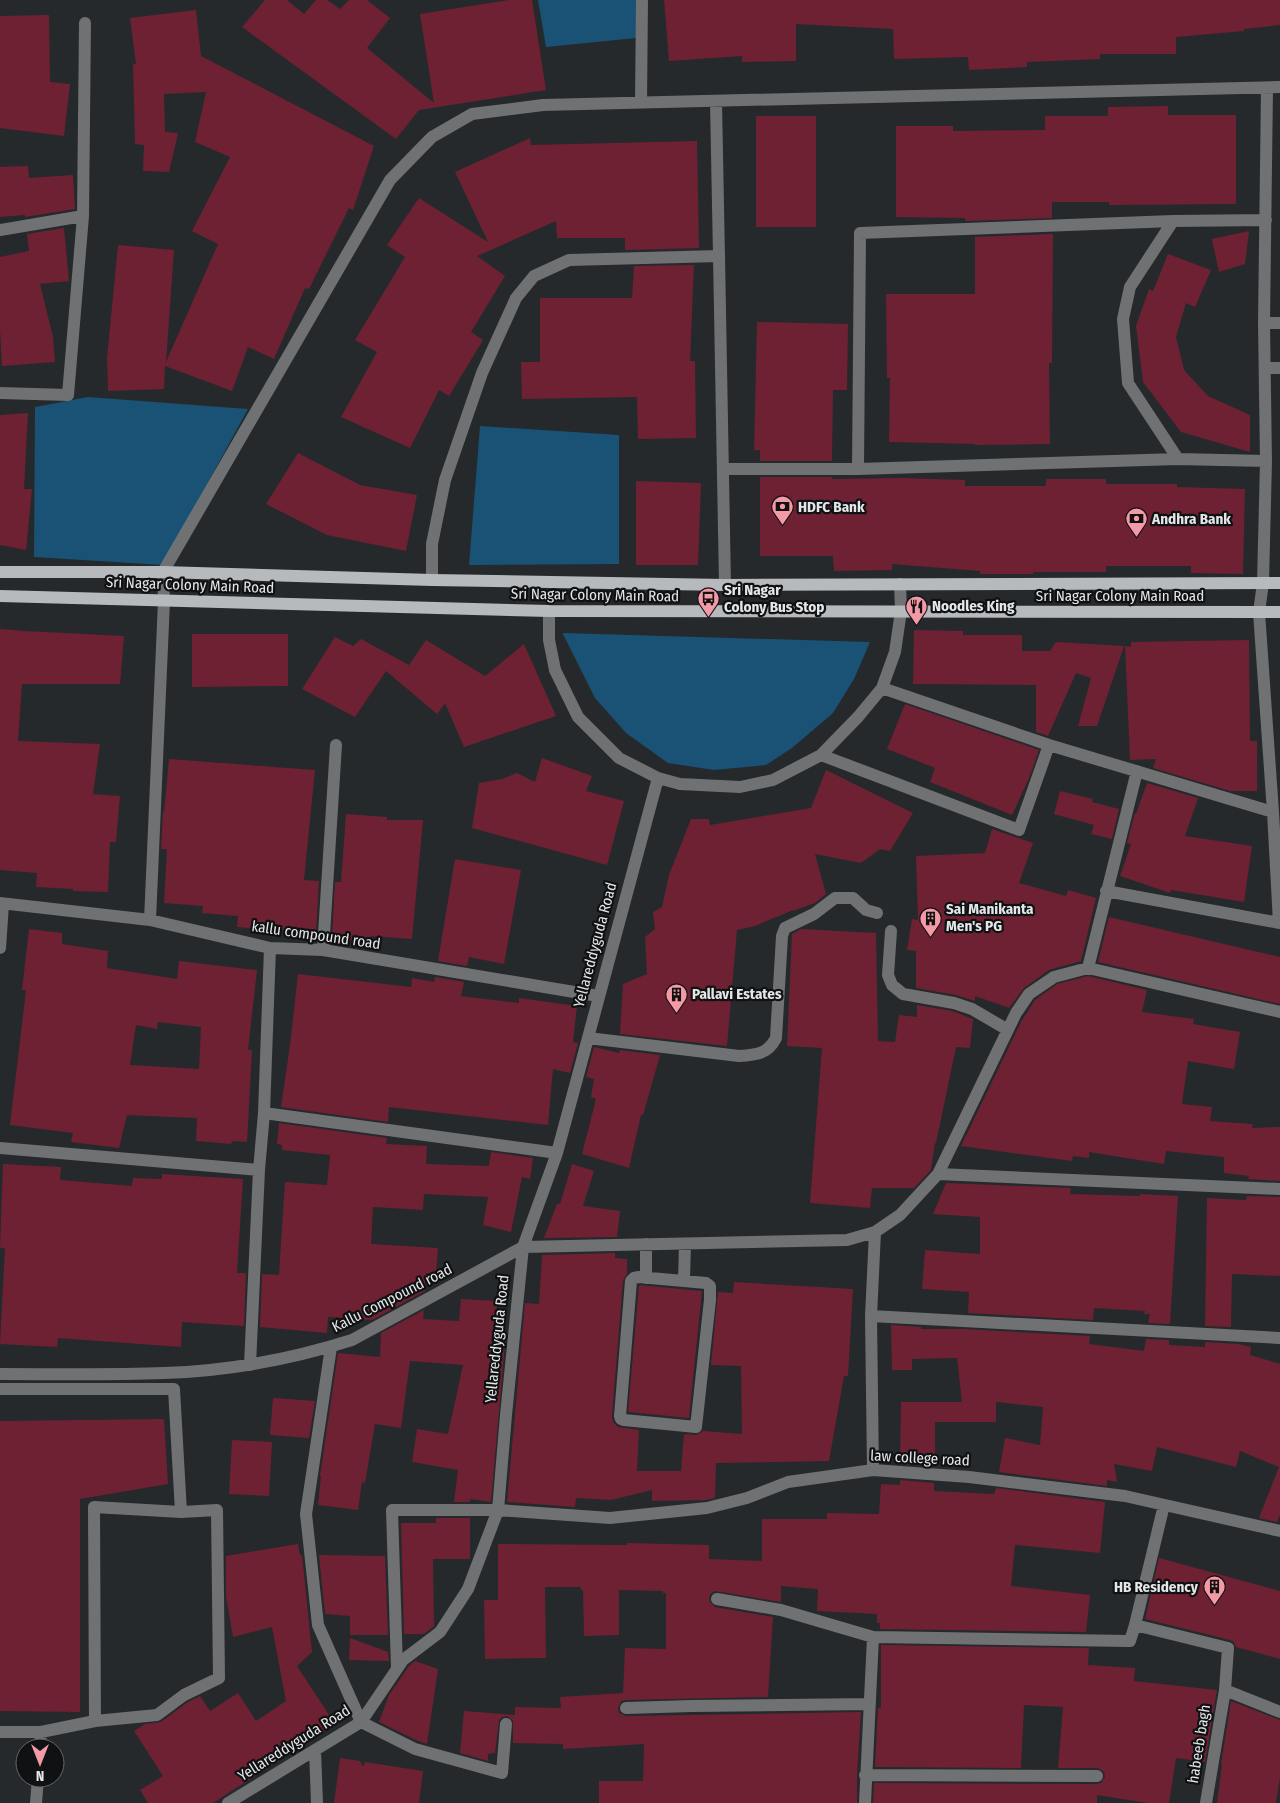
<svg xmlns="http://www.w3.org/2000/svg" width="1280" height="1803" viewBox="0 0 1280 1803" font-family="'Fira Sans Condensed',sans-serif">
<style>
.green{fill:#195274}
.building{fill:#6e2133;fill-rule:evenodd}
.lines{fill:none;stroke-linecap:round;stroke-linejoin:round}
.minor{stroke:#6f7173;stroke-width:12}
.major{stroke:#b7babd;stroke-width:12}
.labels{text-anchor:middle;stroke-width:4.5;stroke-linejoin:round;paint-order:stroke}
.poi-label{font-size:15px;font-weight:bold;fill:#e4e6e8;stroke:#101112;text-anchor:start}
.street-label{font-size:15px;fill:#e4e6e8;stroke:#101112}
</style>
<rect width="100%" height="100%" fill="#25292b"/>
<path class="green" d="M538 0H636V38L546 47Z
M88 397 248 409 163 565 34 557 35 407Z
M480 426 619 435V564L469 565Z
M563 634V633L870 642 854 679 833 713 792 748 766 765 714 770 668 763 626 733 595 698Z"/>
<path class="building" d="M265 0H287L304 14 316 0H327L340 9 349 0H367L390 18 367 48 434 103 420 14 509 0H532L546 90 419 110 396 139 242 27Z
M664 0H1280V25L1244 29V31L1176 37V54H1100V59L1027 62V67L969 70 968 57 894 59 893 29 796 24V61L742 62V56L669 61Z
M196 10 201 56 374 146 353 210 349 208 309 289 305 288 274 359 248 347 232 391 165 366 164 389 108 391 107 358 118 245 174 250 166 362 218 244 192 231 230 157 195 142 206 92 164 94 165 132 178 133 169 172 143 171 144 145 135 144 133 64H136L130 18Z
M49 15 50 82 70 84 64 136 0 128V16Z
M1168 106V115H1236V204L1109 205V202H1052V218L965 221V218L896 217V126H953V131L1045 130V116H1108V107Z
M756 116H816V227H756Z
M530 138 531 145 697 141 699 248 625 250V238H557L556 221 477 256 505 276 471 332 483 340 449 396 439 390 410 448 341 417 377 352 355 340 405 257 387 245 419 198 488 242 455 172Z
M28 166 29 178 73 175 75 209 25 217V215L0 217V167Z
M64 228 69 281 40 284 53 337 55 362 2 366 0 330V257L29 251 27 234Z
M1249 231 1245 264 1219 272 1212 239Z
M1053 234 1052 363H1049L1050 444 975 445V444L889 442 890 378H887L886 294H975V237Z
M1168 254 1211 270 1195 307 1186 303 1176 337 1184 370 1208 396 1250 415V452L1181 432 1143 382 1136 326 1149 289 1153 291Z
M694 265 690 361H695L696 438 638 439 637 397 522 399 521 362H540V298H632L634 266Z
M757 322 848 324 847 390H833L832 461H760V450H754Z
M28 413 24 489H32L26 550 0 545V415Z
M298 453 360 485 417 495 406 551 327 535 266 504Z
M760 477H832V479L903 478 965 480V486H1046V479H1106V484H1177V487L1245 489 1243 574 1191 573V566H1106V572H1033V574H980V571L892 564V570L834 571 833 556H760Z
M636 481 701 483 698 565H636Z
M0 629 25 631 124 636 120 684H22L18 741 100 744 93 794 120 796 116 842H110L108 892 73 891V889L36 887 37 873 0 870Z
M914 630 963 631V635H1022V651H1050L1056 642 1124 646 1097 726H1078L1091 678 1076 673 1048 736 1036 732V685L913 684Z
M192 634H288V686L192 687Z
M335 637 353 646 361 639 409 665 426 640 485 676 524 644 556 716 464 747 445 703 437 714 386 671 355 717 302 689Z
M1249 640 1250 741H1257V791H1230L1153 768 1156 759 1130 760 1125 646 1131 647V642Z
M905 704 1039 750 1029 778 1012 815 930 782 935 768 887 749Z
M542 758 592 776 586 791 624 801 607 865 472 828 479 783 502 779 517 773 535 782Z
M169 759 315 770 304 880 319 881 316 933 237 927 238 916 202 913 203 906 164 903 167 849H161L163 812H164Z
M826 770 913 813 890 851 880 849 861 863 815 854 826 894 815 903 793 911V910L755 926 737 930 727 1046 620 1034 623 984 647 974 645 937 655 929 653 912 662 907 669 875 691 819H709L710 825 811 808Z
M1147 783 1198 798 1185 836 1252 846 1244 902 1171 890 1170 893 1120 876 1131 844 1127 843 1135 813 1136 814Z
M1060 791 1093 799 1092 802 1119 809 1112 839 1091 834 1094 825 1054 814Z
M346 814 387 817V820H423L412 939 371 936V942L333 939 334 935H332L335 882H341Z
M992 829 1033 843 1019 883 1066 896 1068 890 1096 898 1081 961 1049 970 1024 988 1009 1008 975 996V1001L956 995 916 988V951L907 950 912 919 918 920 916 856 985 853Z
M455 859 521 870 504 964 469 957 467 966 438 961Z
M1109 917 1280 957V1004L1098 962Z
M29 929 62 933V944L108 951 107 968 177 979 179 961 257 970 248 1050H252L247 1142 232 1141 231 1144 196 1141 197 1118 127 1115 119 1148 71 1142 73 1133 10 1125 26 990H22ZM158 1022 201 1027 199 1069 130 1065 136 1025 157 1029Z
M801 929 876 933 878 1041 895 1042 899 1015 917 1017V1005L952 1011 973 1019 970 1048 956 1047 936 1143H935L931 1170 914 1188H872L870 1208 810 1203 822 1048 787 1046 792 934Z
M298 974 411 987 412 978 434 982 435 977 464 982 461 996 519 1003V998L577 1006 573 1042 578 1043 570 1073 553 1069 548 1125 389 1107 388 1122 281 1107 290 1045Z
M1088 976 1147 990 1142 1012 1194 1019 1193 1024 1240 1032 1234 1069 1188 1061 1182 1104 1212 1107 1210 1121 1253 1124 1252 1128 1280 1127V1181L1248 1179 1249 1176 1224 1173V1157L1166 1151 1164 1164 1089 1152V1158L1073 1156 1072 1161 961 1146 1021 1022 1035 1000 1057 984Z
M594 1047 619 1053 620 1050 660 1055 643 1115H641L629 1168 582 1154 596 1099 591 1097 594 1079 586 1077Z
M279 1123 387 1138 386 1144 427 1146 426 1164 489 1166 491 1152 533 1158 530 1179 522 1177 511 1232 483 1225 488 1197 424 1194 423 1210 373 1207 371 1244 438 1248 436 1274 426 1273 425 1291 372 1320 328 1317 327 1333 260 1327 262 1274 279 1275 285 1182 327 1185 330 1155 282 1150V1145L277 1144Z
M3 1164 61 1167 60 1180 132 1186 133 1178 162 1179V1174L243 1179 237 1273H246L244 1326 182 1322 181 1347 58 1338 57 1347 0 1344 5 1248H0Z
M572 1164 594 1171 583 1206 620 1211 617 1237 544 1238 557 1204H560Z
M946 1183 1071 1188 1070 1194 1140 1196V1194L1178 1196 1170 1324 1148 1323 1150 1314H1144L1145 1311 1094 1308 1093 1320 968 1313 969 1292 922 1289 925 1250 980 1254V1217L933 1214Z
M1247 1196 1280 1197V1276L1232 1274 1231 1327 1205 1326 1207 1198 1246 1200Z
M615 1253V1258L627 1259V1274L623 1280 612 1416 613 1422 618 1427 639 1430 637 1471H681L684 1434 696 1435 703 1431 742 1434 741 1366 711 1365 718 1292 733 1293 734 1282 853 1289 848 1376H844L829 1461 716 1463 715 1498 706 1500 652 1501V1490L611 1500 576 1498 575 1507 507 1502 525 1303 539 1304 542 1255Z
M639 1285 702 1291 689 1418 628 1412Z
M461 1299 498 1301 491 1341 504 1345 505 1343 491 1502 470 1499V1502H454L458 1470 412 1462 417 1429 448 1434 463 1365 410 1361 401 1428 375 1424 365 1483 362 1482 358 1510 318 1505 321 1476H320L338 1353 380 1357 381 1333 424 1310 423 1319 459 1321Z
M891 1325 921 1327V1329H964L1090 1336 1089 1344 1144 1351 1146 1339 1169 1340V1345L1205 1347V1342L1238 1344 1251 1347 1250 1355 1280 1364V1515L1277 1522 1259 1518 1279 1467 1240 1451 1236 1467 1157 1447 1152 1471 1114 1464 1117 1482 1107 1480V1486L999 1472 1005 1438 1040 1445 1043 1407 996 1402V1422H935V1466L900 1464 901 1402H962L957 1358 912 1359V1370H892Z
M273 1398 315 1401 309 1438 270 1435Z
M164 1419 168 1484 80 1499V1712L0 1711V1421Z
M232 1440 272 1442 269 1496 229 1494Z
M900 1480 934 1483V1491L994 1494 996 1488 1105 1502 1100 1553 1015 1545 1011 1586 1090 1595 1086 1632 880 1629V1623H877V1614L817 1611 818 1589 781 1586V1602L715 1591 710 1594 709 1598 710 1602 715 1607 773 1617 768 1697 626 1700 621 1701 618 1708 619 1713 626 1716 861 1712 857 1774V1803H599V1781H643L644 1744 563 1749V1744L513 1743V1721L507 1716 502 1717 499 1720 495 1753 488 1754V1761L460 1753 464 1711 515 1715V1707L561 1708 560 1697 623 1693 625 1648 666 1649V1593H663V1591L619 1590V1635L584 1636 583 1590H581V1587H545L546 1658 485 1659 484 1600H498V1544L623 1545H627V1543L709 1545V1559L762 1561V1519H827V1513L879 1514 881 1484 900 1485Z
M436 1518H470V1559H433L434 1626 424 1634H404L401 1523H436Z
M298 1544 300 1555H302L312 1652 297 1666 335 1724 213 1803H148L140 1790 163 1776 134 1731 145 1724 161 1722 188 1702 200 1696 210 1711 238 1693 256 1721 286 1701 272 1627 233 1637 226 1597V1556Z
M319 1555 385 1556 388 1635H350V1616L325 1614Z
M1159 1558 1280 1591V1659L1236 1647 1234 1642 1230 1640 1145 1619Z
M350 1638 388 1652 389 1661 349 1660Z
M881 1645 1089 1648 1088 1665 1135 1668 1134 1681 1217 1690 1205 1762 1176 1758 1169 1803H1148L1097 1795V1803H873L874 1783 1097 1784 1101 1783 1105 1777 1104 1772 1098 1768H1058L1063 1707 1024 1705 1021 1768 875 1767 878 1708H881Z
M415 1661 438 1669 427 1744 418 1741 379 1722 389 1695 409 1666Z
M1231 1701 1280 1720V1777L1276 1803H1217L1222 1764H1221Z
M340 1758 360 1761 363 1767 365 1762 423 1771 419 1803H334Z"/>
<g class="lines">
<path class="minor" d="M1267 88 1264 323 1266 461 1263 583 1259 612 1273 812 1279 923
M641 103 642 0
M1266 220 1173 221 860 233 858 469 1178 459 1266 461
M1173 221 1130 287 1123 319 1128 383 1178 459
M0 230 83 216
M719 256 725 585
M1264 323H1280
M1265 368H1280
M0 393 68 395 83 216 85 23
M723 469H858
M432 580V544L445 480 482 373 516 298 534 276 569 260 719 256 716 102
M549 611V640L555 670 578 717 619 758 658 778 680 784 740 787 773 780 821 755 858 717 882 688 895 652 901 611 900 584
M882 688 1049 745 1273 812
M821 755 1019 830 1049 745
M1106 891 1280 923
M0 903 150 920 270 948 323 950 598 996
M150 920 164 601 163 572 390 180 432 137 472 114 543 105 1280 87
M891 931 888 975 892 985 903 994 954 1003 972 1009 1008 1030
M0 948 3 904
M323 950 336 745
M1088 968 1280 1012
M588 1038 739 1056C756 1055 768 1054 776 1038L782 936 785 928 814 914 835 898H853L866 910 877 913
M264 1113 270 948
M0 1148 259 1170 264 1113 557 1153
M938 1174 1280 1189
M646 1244V1278
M639 1277 706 1283 710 1286V1300L696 1427 624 1420 621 1419 620 1416 631 1281 634 1278Z
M684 1281 685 1244
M871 1316 1280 1338
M331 1347 306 1514 318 1625 361 1722 415 1749 502 1773 506 1724
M250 1365 259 1170
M0 1374C55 1374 110 1375 164 1373 227 1371 292 1359 352 1340L523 1247 847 1240 875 1232
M0 1389H174L181 1512
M873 1470 871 1316 875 1232 900 1215 938 1174 1016 1013 1029 994 1054 977 1088 968 1137 771
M717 1599 781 1610 873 1637 1130 1641 1135 1625 1228 1648 1225 1690 1280 1712
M1135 1625 1164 1505
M397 1668 392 1510H498L610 1518 707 1508 747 1498 788 1482 873 1470 969 1477 1125 1496 1280 1531
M626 1708 692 1706 869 1704
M0 1732H41L95 1721 157 1715 184 1695 219 1678 217 1510 181 1512 94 1507 95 1721
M40 1748 41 1732
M315 1750 317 1803
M865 1775 1097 1776
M36 1803 38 1778
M228 1803 361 1722 403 1660 440 1632 468 1589 498 1510 506 1415 523 1247 557 1153 658 778
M865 1803 873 1637
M1206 1803 1225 1690"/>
<path class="major" d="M0 572H163L432 580 725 585 1280 583
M0 596 549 611 1280 612"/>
</g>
<defs>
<symbol id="bank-pin" viewBox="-11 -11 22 30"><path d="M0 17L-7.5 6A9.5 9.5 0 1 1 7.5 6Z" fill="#f49aa7" stroke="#101112"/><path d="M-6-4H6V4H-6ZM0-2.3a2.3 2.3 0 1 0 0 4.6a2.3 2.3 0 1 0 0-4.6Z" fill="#111"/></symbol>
<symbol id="bus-pin" viewBox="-11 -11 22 30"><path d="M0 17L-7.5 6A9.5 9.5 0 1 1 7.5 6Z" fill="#f49aa7" stroke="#101112"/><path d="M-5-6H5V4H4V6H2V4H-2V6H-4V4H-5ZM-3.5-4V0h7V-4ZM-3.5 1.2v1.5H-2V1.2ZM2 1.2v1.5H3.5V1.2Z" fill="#111"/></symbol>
<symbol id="restaurant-pin" viewBox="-11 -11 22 30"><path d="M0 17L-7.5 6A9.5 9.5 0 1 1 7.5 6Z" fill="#f49aa7" stroke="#101112"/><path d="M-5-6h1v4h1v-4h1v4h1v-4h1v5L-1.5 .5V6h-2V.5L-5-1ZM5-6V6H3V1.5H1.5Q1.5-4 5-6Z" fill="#111"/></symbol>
<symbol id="building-pin" viewBox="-11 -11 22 30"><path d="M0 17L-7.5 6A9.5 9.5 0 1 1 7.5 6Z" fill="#f49aa7" stroke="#101112"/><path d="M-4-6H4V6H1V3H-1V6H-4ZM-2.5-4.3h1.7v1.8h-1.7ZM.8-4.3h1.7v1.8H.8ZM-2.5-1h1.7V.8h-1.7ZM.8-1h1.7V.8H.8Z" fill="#111"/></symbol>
</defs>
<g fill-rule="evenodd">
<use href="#bank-pin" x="770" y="494" width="25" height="34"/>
<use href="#bank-pin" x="1124" y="506" width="25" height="34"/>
<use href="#bus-pin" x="696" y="586" width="25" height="34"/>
<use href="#restaurant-pin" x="904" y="594" width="25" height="34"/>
<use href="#building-pin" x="918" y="906" width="25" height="34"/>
<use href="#building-pin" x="664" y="982" width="25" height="34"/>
<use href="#building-pin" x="1202" y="1574" width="25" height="34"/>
</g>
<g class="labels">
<g class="poi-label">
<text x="798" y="512">HDFC Bank</text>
<text x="1152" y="524">Andhra Bank</text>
<text x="724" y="595">Sri Nagar<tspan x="724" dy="17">Colony Bus Stop</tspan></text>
<text x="932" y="611">Noodles King</text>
<text x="946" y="914">Sai Manikanta<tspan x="946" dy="17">Men's PG</tspan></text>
<text x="692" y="999">Pallavi Estates</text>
<text x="1198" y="1592" text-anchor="end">HB Residency</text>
</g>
<g class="street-label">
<text transform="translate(190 585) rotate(2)" y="5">Sri Nagar Colony Main Road</text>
<text transform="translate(595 595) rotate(1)" y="5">Sri Nagar Colony Main Road</text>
<text x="1120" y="601">Sri Nagar Colony Main Road</text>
<text transform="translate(316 935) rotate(8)" y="5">kallu compound road</text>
<text transform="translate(595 945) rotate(-75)" y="5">Yellareddyguda Road</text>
<text transform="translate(392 1298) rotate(-27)" y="5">Kallu Compound road</text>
<text transform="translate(497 1339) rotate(-84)" y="5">Yellareddyguda Road</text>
<text transform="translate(920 1458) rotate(3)" y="5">law college road</text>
<text transform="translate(294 1743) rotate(-32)" y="5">Yellareddyguda Road</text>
<text transform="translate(1199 1744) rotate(-81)" y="5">habeeb bagh</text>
</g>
</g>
<g transform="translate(40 1763) rotate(180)"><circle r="24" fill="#101112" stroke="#656668"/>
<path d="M0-4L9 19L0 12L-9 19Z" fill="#f49aa7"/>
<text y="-8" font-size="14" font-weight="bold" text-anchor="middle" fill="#e4e6e8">N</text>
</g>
</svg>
